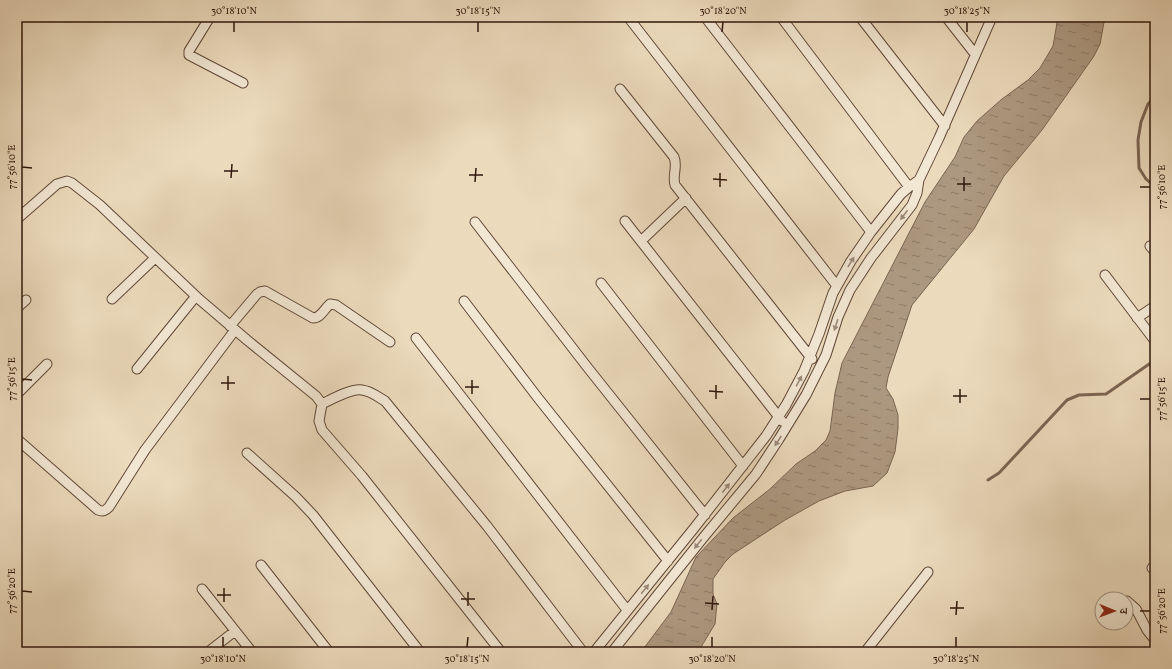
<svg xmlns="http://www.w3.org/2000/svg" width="1172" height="669" viewBox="0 0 1172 669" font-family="Vollkorn,'Noto Serif Devanagari',serif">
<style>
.water{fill:url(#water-ripples);stroke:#7b6452}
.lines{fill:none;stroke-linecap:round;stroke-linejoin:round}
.stream{stroke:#7b6452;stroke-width:3}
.minor-casing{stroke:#604838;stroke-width:11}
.minor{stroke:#f2e7d3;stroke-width:9}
.oneway{fill:#9b8979}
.ticks{fill:none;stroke:#31170c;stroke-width:1.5}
.neatline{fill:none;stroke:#31170c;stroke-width:1.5}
.ticks-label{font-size:10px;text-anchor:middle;fill:#31170c}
</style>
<defs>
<pattern id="water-ripples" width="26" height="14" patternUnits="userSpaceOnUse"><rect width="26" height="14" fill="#ac9880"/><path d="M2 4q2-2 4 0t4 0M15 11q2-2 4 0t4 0" fill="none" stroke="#8d7b67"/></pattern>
</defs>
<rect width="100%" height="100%" fill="#ebdabc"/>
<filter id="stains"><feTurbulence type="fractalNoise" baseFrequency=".005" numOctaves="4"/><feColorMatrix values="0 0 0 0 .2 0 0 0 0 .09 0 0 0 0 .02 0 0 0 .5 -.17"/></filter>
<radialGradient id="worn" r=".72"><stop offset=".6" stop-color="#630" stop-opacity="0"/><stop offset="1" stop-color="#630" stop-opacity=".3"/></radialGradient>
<path class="water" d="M1058 17H1105L1100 44 1094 56 1042 130 1004 176 974 229 912 305 888 377 886 388 893 399 898 415V429L895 452 887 473 873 486 845 491 819 501 785 520 733 554 725 562 713 579V594L717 604 715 624 698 652H641L671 612 696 557 733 518 770 489 796 464 815 451 826 440 830 431 835 393 842 363 925 202 955 157 964 137 977 121 1002 99 1028 80 1040 68 1053 46Z"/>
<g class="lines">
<path class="stream" d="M1155 97 1148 104 1141 122 1138 140 1139 168 1146 179 1155 187
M988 480 999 473 1067 400 1079 395 1106 394 1155 360"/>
<defs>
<path id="minor" d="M210 17 189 51V55L243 83
M628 17 837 286
M705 17 871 232
M781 17 909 187
M860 17 945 126
M946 17 975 54
M620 89 674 157C678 167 672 175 675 185L812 359
M17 219 57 184 67 181 72 183 100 205 199 299 247 340 316 396 322 404 319 421 322 430 362 476 501 652
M625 221 782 421
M475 222 588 368 705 515
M641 241 686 198
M1150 246 1155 252
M1105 275 1155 341
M601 283 743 466
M112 299 155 258
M464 301 538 398 668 561
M17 308 26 300
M1137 318 1155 306
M230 326 257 294 260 292 265 291 313 318C321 318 324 309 330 304L336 305 390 342
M416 338 627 610
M137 369 196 296
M17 394 47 364
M322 404C332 399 352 388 362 390 371 391 378 397 385 401L487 526 583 652
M17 439 98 510C103 512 105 511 109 507L145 450 235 330
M247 453 296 497 313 515 420 652
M261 565 329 652
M1152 568 1155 570
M202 589 252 652
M1127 601 1136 609 1147 630 1155 640
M208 652 235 631
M594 652 695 527 766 436 786 405 804 371 819 334 833 293 851 261 871 232 901 194 909 187 919 180
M612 652 703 538 756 474 779 439 806 395 826 355 838 317 850 290 871 258 912 205 917 193 919 180 939 138 992 17
M865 652 928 572"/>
</defs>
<use href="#minor" class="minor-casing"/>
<use href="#minor" class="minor"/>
</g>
<defs><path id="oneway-solid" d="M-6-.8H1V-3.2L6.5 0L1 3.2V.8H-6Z"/></defs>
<g class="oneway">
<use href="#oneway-solid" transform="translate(904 215) rotate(127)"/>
<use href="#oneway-solid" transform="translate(851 262) rotate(-58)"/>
<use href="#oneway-solid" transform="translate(836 325) rotate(108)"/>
<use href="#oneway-solid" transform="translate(799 381) rotate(-62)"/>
<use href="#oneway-solid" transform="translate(778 441) rotate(123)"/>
<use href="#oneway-solid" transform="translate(726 488) rotate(-52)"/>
<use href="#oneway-solid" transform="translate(698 544) rotate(128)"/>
<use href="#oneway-solid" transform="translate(645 589) rotate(-51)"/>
</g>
<path class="ticks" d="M234 32V22M478 32V22M722 32 723 22M967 32V22M22 167 32 168M224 171H238M469 175H483M231 178 232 164M713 179 727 180M475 182 476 168M957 184H971M720 187V173M1140 187H1150M964 191V177M22 379 32 380M221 383H235M465 387H479M228 390V376M709 391 723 392M472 394V380M953 396H967M716 399V385M1140 399H1150M960 403V389M22 591 32 592M217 595H231M461 599H475M224 602V588M705 603 719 604M468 606V592M950 608H964M712 610 713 596M1140 611H1150M956 615 957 601M223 647V637M467 647 468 637M712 647V637M956 647V637"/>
<rect width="1172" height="669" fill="none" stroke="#ebdabc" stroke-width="44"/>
<g transform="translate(1114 611) rotate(91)"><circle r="19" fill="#f2e7d3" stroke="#a59483"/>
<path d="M0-3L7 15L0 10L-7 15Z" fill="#8f2418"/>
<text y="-6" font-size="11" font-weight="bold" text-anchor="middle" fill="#31170c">उ</text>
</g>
<rect x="22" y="22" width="1128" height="625" class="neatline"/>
<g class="ticks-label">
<text x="234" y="14">30°18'10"N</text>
<text x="478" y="14">30°18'15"N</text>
<text x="723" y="14">30°18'20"N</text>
<text x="967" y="14">30°18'25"N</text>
<text transform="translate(11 167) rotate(-90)" y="4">77°56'10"E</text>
<text transform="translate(1161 187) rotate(-90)" y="4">77°56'10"E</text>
<text transform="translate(11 379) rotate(-90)" y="4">77°56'15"E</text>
<text transform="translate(1161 399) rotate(-90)" y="4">77°56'15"E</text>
<text transform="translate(11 591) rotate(-90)" y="4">77°56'20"E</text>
<text transform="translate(1161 611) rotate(-90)" y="4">77°56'20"E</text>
<text x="223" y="662">30°18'10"N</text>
<text x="467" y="662">30°18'15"N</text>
<text x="712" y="662">30°18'20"N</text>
<text x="956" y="662">30°18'25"N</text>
</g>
<rect width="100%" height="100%" filter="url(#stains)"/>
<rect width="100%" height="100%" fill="url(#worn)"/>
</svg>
